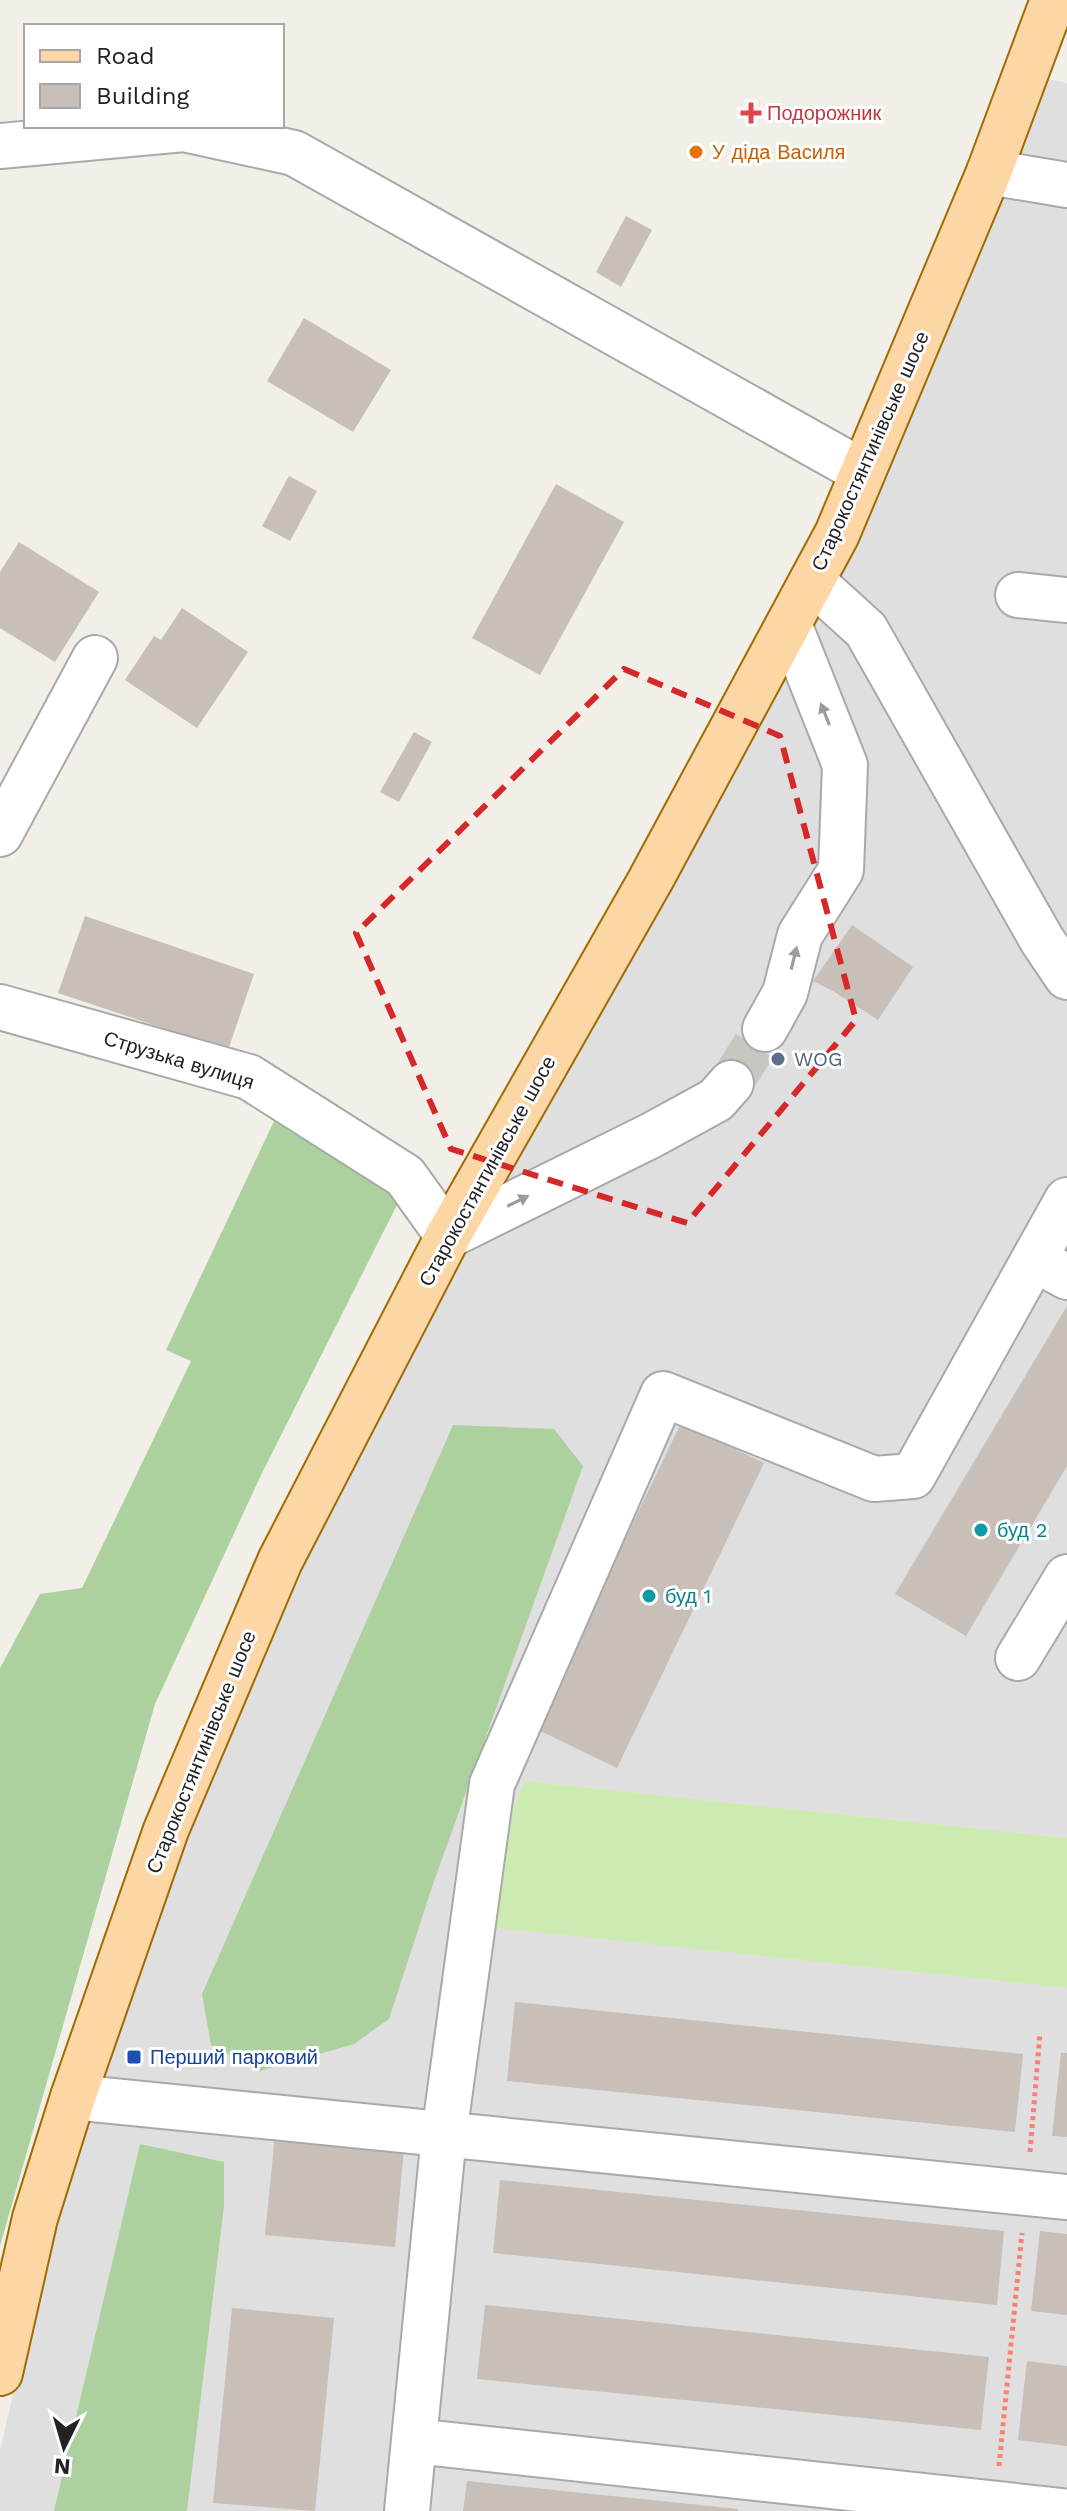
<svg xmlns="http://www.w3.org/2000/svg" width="1067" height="2511" viewBox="0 0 1067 2511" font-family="'Work Sans',sans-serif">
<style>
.residential{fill:#e0dfdf}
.grass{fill:#cdebb0}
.forest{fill:#add19e}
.building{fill:#c7bfb8}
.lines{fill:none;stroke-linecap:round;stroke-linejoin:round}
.minor-tunnel{stroke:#c8c6c1;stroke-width:44;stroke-dasharray:44 22;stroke-linecap:butt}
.minor-casing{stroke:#a9a9a9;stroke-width:48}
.major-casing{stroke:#a06b00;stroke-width:48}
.path{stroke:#fa8072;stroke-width:5;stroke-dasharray:4 4;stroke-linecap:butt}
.minor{stroke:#fff;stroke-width:44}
.major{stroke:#fcd6a4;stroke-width:44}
.oneway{fill:#9c9c9c}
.marked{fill:none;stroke:#d62828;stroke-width:6;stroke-dasharray:16 10;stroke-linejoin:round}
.health-dot{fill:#e0444e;stroke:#fff;stroke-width:3}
.food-dot{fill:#e8710a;stroke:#fff;stroke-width:3}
.service-dot{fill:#5c6f8a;stroke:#fff;stroke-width:3}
.culture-dot{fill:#0f9aa8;stroke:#fff;stroke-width:3}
.transit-dot{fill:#1a4fb4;stroke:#fff;stroke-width:3}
.labels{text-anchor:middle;stroke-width:6;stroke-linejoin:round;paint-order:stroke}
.health-label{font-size:20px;fill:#be3a42;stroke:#fff;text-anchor:start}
.food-label{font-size:20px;fill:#c56008;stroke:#fff;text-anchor:start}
.street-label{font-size:20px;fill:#222;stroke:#fff}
.service-label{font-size:20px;fill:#4e5e75;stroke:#fff;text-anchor:start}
.culture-label{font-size:20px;fill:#0d838f;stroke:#fff;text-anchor:start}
.transit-label{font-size:20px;fill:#164399;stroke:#fff;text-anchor:start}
</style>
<rect width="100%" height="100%" fill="#f2efe9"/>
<path class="residential" d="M1042 78 1067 83V1838L524 1781 469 1925 1067 1988V2511H0V2451L52 2222 182 1837 296 1568Z"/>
<path class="grass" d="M524 1781 1067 1838V1988L468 1925Z"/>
<path class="forest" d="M276 1117 401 1197 262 1473 155 1704 0 2246V1668L40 1594 82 1588 191 1361 166 1350Z
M453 1425 554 1429 583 1466 432 1887 389 2019 354 2044 260 2071 211 2045 202 1994Z
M140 2144 224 2162V2206L187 2511H54Z"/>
<path class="building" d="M626 216 652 230 621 287 596 272Z
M304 318 391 370 353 432 267 381Z
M289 476 317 491 290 541 262 526Z
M556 484 624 522 540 675 472 638Z
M19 542 99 592 55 662 0 628V572Z
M182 608 248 652 197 728 125 680 154 636 161 640Z
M414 732 432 742 399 802 380 792Z
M85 916 254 974 228 1050 58 993Z
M852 925 913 967 878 1020 833 991 813 981Z
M1067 1306V1466L966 1636 895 1594Z
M681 1423 764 1463 617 1768 534 1728Z
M515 2002 1023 2054 1015 2132 507 2081Z
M1061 2053H1067V2137L1052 2136Z
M275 2135 404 2148 395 2247 265 2235Z
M500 2180 1004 2231 997 2305 493 2253Z
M1040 2231 1067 2234V2315L1031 2311Z
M485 2305 989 2357 981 2430 477 2379Z
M232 2308 334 2318 315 2511 213 2503Z
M1027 2361 1067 2366V2446L1018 2440Z
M467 2481 738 2509V2511H463Z"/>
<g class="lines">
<path class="minor-tunnel" d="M731 1083 765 1029"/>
<defs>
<path id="minor" d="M0 146 184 129 294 153 863 472
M989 172 1067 185
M812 581 866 630 1042 940 1067 977
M1018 595 1067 600
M0 834 95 658
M0 1007 249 1077 405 1176 448 1236 652 1135 716 1100 731 1083
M765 1029 785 993 800 935 841 870 845 765 789 624
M1034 1259 1067 1277
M1018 1658 1067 1577
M73 2097 1067 2197
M414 2441 1062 2511
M407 2511 444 2135 492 1784 663 1394 874 1479 913 1476 1067 1200"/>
<path id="major" d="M0 2373 35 2218 73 2097 166 1830 280 1561 448 1236 651 879 837 534 989 172 1053 0"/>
</defs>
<use href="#minor" class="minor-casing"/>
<use href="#major" class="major-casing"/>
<path class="path" d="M1030 2152 1040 2033
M999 2466 1022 2233"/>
<use href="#minor" class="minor"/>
<use href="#major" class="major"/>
</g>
<defs><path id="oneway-solid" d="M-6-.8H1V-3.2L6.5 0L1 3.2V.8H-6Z" transform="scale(2)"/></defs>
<g class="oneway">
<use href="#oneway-solid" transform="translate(825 714) rotate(-112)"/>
<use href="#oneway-solid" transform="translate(794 958) rotate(-76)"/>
<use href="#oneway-solid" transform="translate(518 1201) rotate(-26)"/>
</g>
<path class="marked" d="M624 669 780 736 856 1020 687 1223 451 1149 356 933Z"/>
<path class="health-dot" d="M747 101h8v8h8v8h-8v8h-8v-8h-8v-8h8z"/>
<circle class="food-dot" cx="696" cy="152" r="8"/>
<circle class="service-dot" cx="778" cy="1059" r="8"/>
<g class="culture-dot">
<circle cx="981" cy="1530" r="8"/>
<circle cx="649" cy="1596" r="8"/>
</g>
<rect class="transit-dot" x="126" y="2049" width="16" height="16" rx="4"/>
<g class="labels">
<g class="health-label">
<text x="767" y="120">Подорожник</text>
</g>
<g class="food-label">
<text x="712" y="159">У діда Василя</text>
</g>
<g class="street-label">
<text transform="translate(870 451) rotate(-66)" y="7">Старокостянтинівське шосе</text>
<text transform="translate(179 1060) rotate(17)" y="7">Струзька вулиця</text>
<text transform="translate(487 1171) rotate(-61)" y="7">Старокостянтинівське шосе</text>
<text transform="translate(201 1752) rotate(-68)" y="7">Старокостянтинівське шосе</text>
</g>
<g class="service-label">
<text x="794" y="1066">WOG</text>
</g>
<g class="culture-label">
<text x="997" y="1537">буд 2</text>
<text x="665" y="1603">буд 1</text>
</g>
<g class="transit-label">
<text x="150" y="2064">Перший парковий</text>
</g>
</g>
<rect x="24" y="24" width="260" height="104" fill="#ffffff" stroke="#a7a7a7" stroke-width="2"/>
<rect x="40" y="50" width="40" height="12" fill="#fcd6a4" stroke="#a7a7a7" stroke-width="2"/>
<text x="96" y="64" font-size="24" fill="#222222">Road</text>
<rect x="40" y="84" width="40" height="24" fill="#c7bfb8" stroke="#a7a7a7" stroke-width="2"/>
<text x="96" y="104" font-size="24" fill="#222222">Building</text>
<g transform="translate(64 2447) rotate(185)" stroke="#ffffff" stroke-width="6" paint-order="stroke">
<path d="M0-6L14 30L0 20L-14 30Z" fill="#222222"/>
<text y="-12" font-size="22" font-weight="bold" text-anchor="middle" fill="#222222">N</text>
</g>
</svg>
